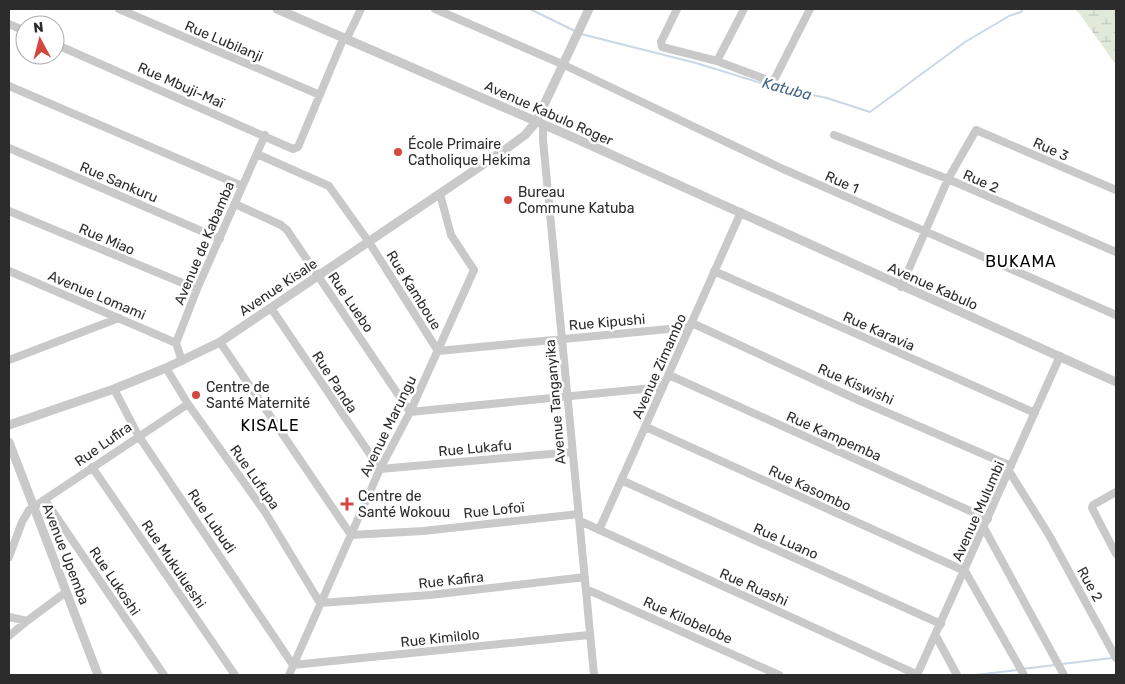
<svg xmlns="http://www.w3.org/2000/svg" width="1125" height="684" viewBox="0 0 1125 684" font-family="Rubik,sans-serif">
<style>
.wetland{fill:url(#wetland-marsh)}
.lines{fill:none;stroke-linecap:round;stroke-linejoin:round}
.stream{stroke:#c9d7e7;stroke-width:2}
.minor{stroke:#c9c9c9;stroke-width:8}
.tertiary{stroke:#c9c9c9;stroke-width:9}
.poi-dot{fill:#d3473f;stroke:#fff;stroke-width:2}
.labels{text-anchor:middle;stroke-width:5;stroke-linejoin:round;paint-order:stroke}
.street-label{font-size:14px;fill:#2c2c2c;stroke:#fff}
.poi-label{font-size:14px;fill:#2c2c2c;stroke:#fff;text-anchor:start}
.water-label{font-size:15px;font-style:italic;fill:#436386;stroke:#fff}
.quarter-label{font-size:16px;letter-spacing:1px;fill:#000;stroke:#fff}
</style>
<defs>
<pattern id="wetland-marsh" width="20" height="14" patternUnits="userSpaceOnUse" patternTransform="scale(1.25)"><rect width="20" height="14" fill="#e1e9db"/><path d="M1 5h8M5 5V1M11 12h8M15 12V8" fill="none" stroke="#c1c8bc"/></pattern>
</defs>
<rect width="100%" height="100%" fill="#fff"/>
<path class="wetland" d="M1075 9H1116V65L1079 13Z"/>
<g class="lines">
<path class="stream" d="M530 9 575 31
M581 34 696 63 774 87 827 98 870 112 965 42 1009 16 1021 12 1023 9
M1062 664 1112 658
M1022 669 1055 665
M975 675 1018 670"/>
<path class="minor" d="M119 9 320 95
M435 9 562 64 783 169 1116 315
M677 9 661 42 662 47 717 61 773 82 810 9
M9 24 25 31
M347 38 361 9
M55 44 293 149 298 147 344 37
M717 61 744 9
M9 86 242 186
M543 126V140L594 675
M834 135 948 179 1116 252
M9 148 220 239
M257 154 329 186 369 242 438 351 690 327
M235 204 281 225 287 230 410 412 663 387
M9 211 197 289
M9 271 176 343
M714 271 1035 413
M901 287 948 179 976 130 1116 190
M271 308 380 469 572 452
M692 323 858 400 1011 466
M220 342 351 535 423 531 579 514
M9 360 119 318
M182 361 176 343 197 289 265 135
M166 368 188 404 265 512 320 603 430 595 585 577
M669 375 988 519
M114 389 138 435 293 665 589 635
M646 427 965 571 1024 675
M92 467 235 675
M1009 471 1049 535 1116 658
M621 480 941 624
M1116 492 1093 505 1092 508 1116 554
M45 500 164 675
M580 521 918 675
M984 528 1064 675
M599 530 741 212
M9 557 22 522 29 510 188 404
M586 589 779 675
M9 617 27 621 66 592
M9 636 27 621
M936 636 957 675
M289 675 380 469 410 412 474 270 451 235 440 194
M917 675 1060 356"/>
<path class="tertiary" d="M277 9 570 136 1116 382
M9 425 114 389 166 368 220 342 506 149 525 135 536 122 589 9
M9 442 98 675"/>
</g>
<g class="poi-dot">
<circle cx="398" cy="152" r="5"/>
<circle cx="508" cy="200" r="5"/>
<circle cx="196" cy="395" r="5"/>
<path d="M344.5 496.5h5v5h5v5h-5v5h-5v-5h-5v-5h5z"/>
</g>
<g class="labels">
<g class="street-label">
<text transform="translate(224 41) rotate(23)" y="5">Rue Lubilanji</text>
<text transform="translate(181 85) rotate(24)" y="5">Rue Mbuji-Maï</text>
<text transform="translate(549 113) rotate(24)" y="5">Avenue Kabulo Roger</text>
<text transform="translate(1051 149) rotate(24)" y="5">Rue 3</text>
<text transform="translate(981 181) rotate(24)" y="5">Rue 2</text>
<text transform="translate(119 182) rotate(23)" y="5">Rue Sankuru</text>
<text transform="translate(842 182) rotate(24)" y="5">Rue 1</text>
<text transform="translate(107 239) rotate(23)" y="5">Rue Miao</text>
<text transform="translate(204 243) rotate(-67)" y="5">Avenue de Kabamba</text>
<text transform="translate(933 286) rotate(24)" y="5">Avenue Kabulo</text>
<text transform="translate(278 287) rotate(-34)" y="5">Avenue Kisale</text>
<text transform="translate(414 290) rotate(58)" y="5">Rue Kamboue</text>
<text transform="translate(97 295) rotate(23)" y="5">Avenue Lomami</text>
<text transform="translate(351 302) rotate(56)" y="5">Rue Luebo</text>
<text transform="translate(607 322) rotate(-5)" y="5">Rue Kipushi</text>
<text transform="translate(879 331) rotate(24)" y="5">Rue Karavia</text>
<text transform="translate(659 366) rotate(-66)" y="5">Avenue Zimambo</text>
<text transform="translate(335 382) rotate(57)" y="5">Rue Panda</text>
<text transform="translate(856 384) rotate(24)" y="5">Rue Kiswishi</text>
<text transform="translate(555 402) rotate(-95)" y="5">Avenue Tanganyika</text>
<text transform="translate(388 426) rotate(-64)" y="5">Avenue Marungu</text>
<text transform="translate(834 436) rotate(24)" y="5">Rue Kampemba</text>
<text transform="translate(103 444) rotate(-35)" y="5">Rue Lufira</text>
<text transform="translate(475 448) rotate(-5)" y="5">Rue Lukafu</text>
<text transform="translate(255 477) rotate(55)" y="5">Rue Lufupa</text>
<text transform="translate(810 488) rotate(25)" y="5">Rue Kasombo</text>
<text transform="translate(494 510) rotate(-6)" y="5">Rue Lofoï</text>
<text transform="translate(978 511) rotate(-66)" y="5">Avenue Mulumbi</text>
<text transform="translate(212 521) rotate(56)" y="5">Rue Lubudi</text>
<text transform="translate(786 541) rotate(24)" y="5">Rue Luano</text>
<text transform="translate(66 554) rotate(69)" y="5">Avenue Upemba</text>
<text transform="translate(174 564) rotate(56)" y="5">Rue Mukulueshi</text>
<text transform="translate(451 580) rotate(-6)" y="5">Rue Kafira</text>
<text transform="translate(115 581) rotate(56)" y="5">Rue Lukoshi</text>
<text transform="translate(1090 584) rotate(61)" y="5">Rue 2</text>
<text transform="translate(754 587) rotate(24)" y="5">Rue Ruashi</text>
<text transform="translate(688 620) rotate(24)" y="5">Rue Kilobelobe</text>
<text transform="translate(440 638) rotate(-6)" y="5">Rue Kimilolo</text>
</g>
<g class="poi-label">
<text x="408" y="149">École Primaire<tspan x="408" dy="16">Catholique Hekima</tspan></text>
<text x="518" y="197">Bureau<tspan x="518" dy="16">Commune Katuba</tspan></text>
<text x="206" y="392">Centre de<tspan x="206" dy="16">Santé Maternité</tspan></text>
<text x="358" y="501">Centre de<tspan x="358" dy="16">Santé Wokouu</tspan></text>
</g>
<g class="water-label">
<text transform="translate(787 89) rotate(15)" y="5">Katuba</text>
</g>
<g class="quarter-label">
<text x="1021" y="267">BUKAMA</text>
<text x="270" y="431">KISALE</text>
</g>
</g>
<rect width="1125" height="684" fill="none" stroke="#2c2c2c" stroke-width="20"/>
<g transform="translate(40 40) rotate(353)"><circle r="24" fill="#ffffff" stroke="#ababab"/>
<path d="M0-4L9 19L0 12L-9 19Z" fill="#d3473f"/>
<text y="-8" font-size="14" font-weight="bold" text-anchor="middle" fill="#2c2c2c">N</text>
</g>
</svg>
